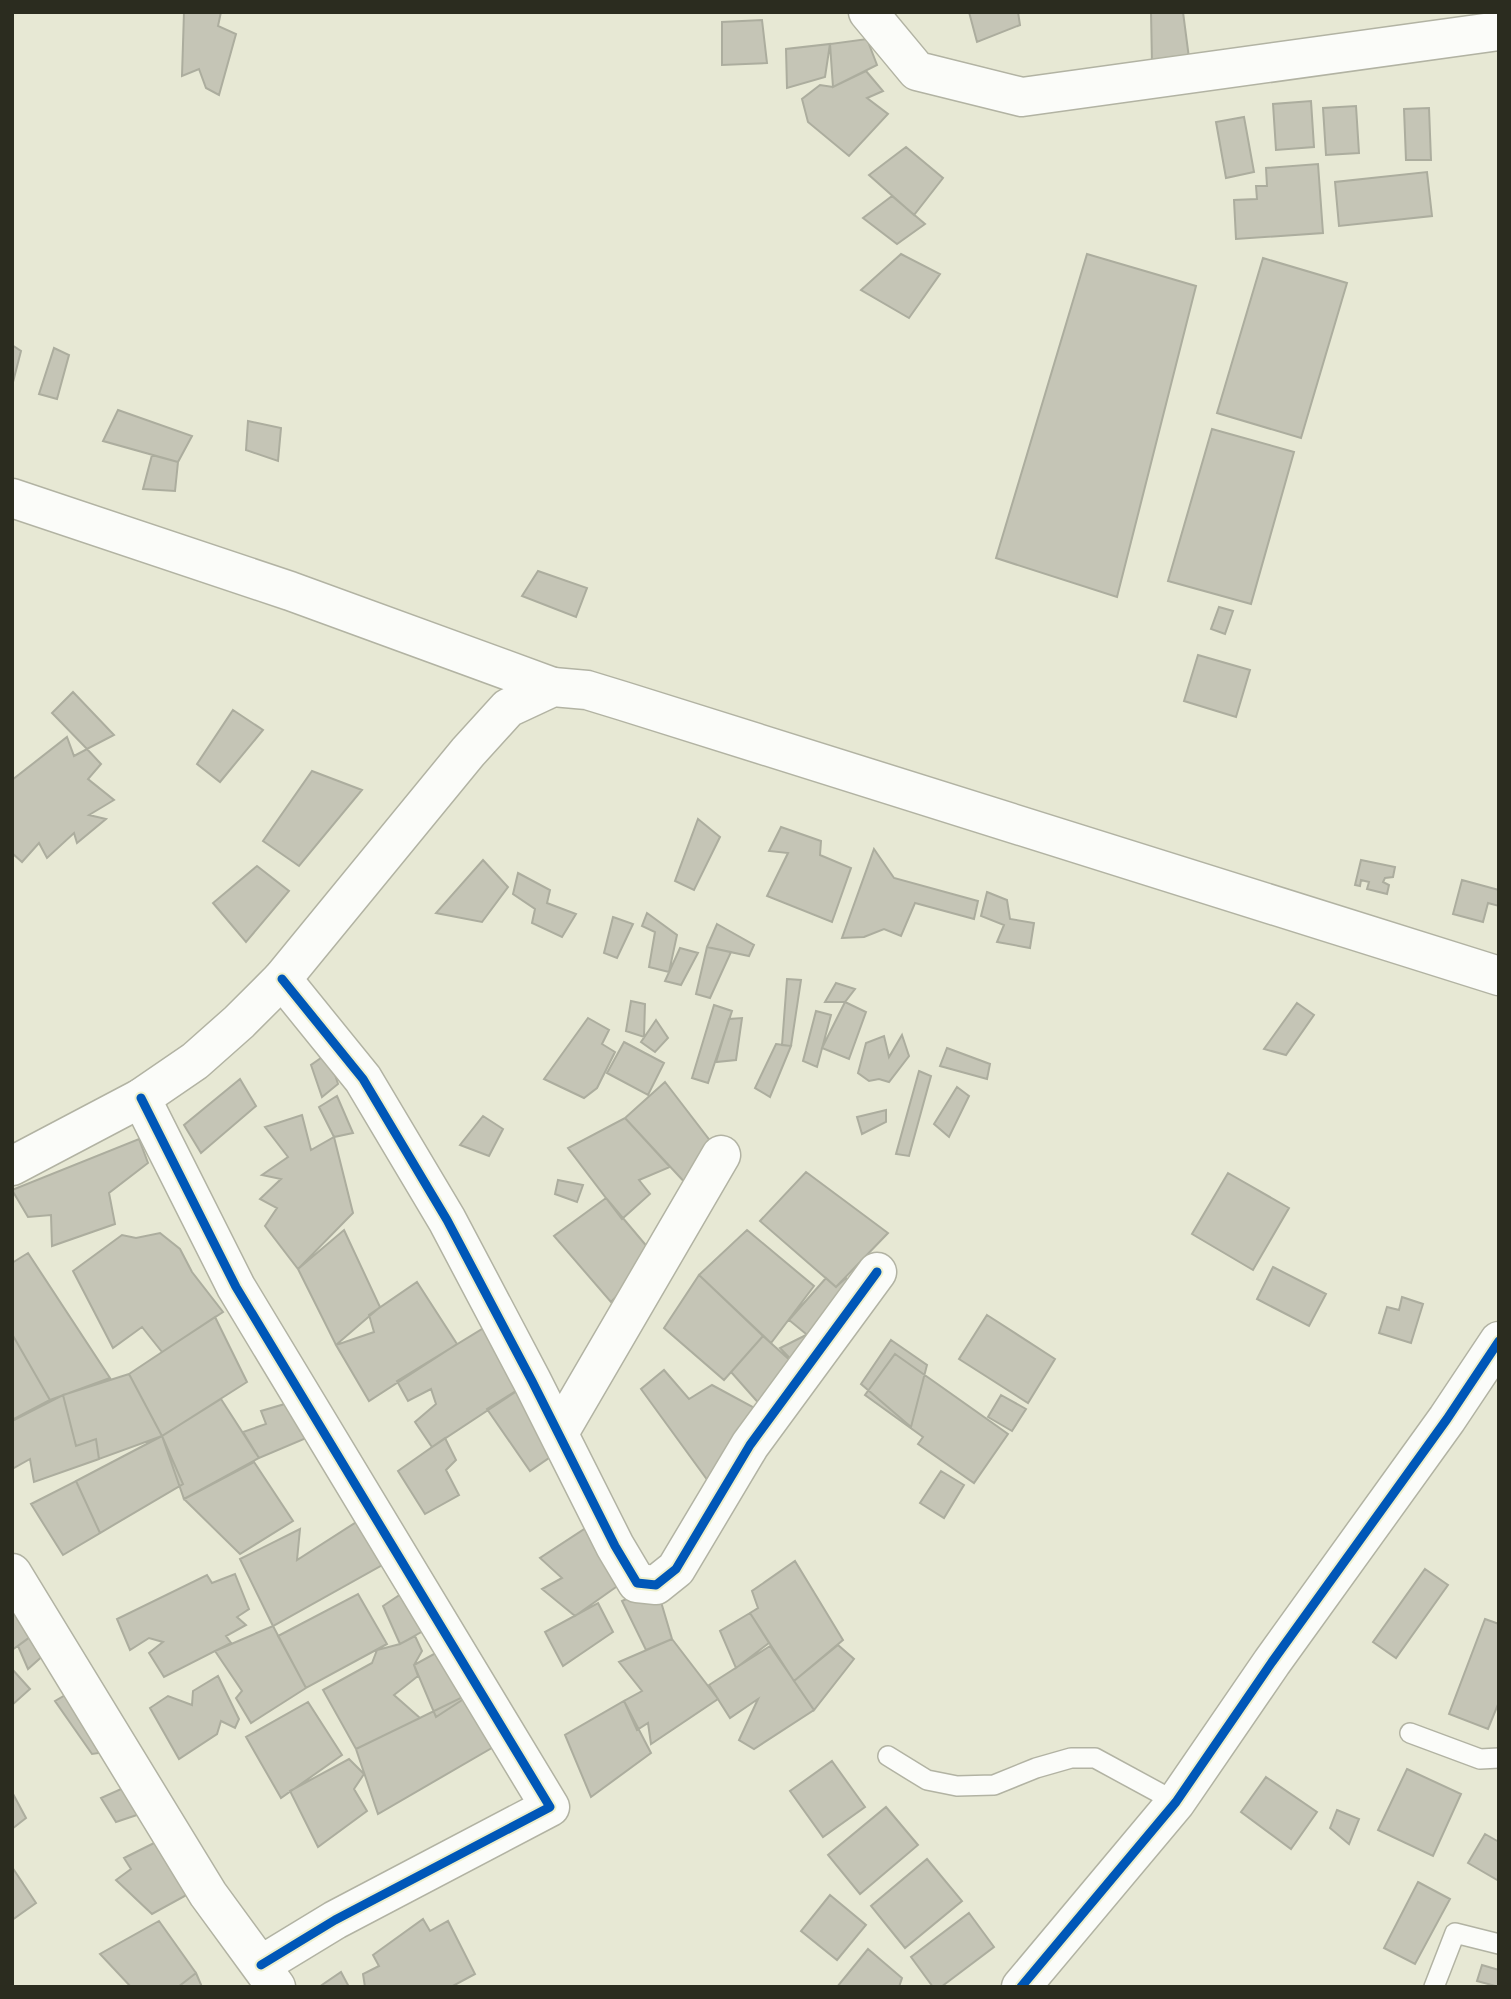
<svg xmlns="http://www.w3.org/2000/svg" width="1511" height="1999" viewBox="0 0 1511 1999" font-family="'Exo 2',sans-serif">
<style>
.building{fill:#c5c5b6;stroke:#acad9e;stroke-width:2}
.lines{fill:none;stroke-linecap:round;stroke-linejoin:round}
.lane-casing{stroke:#b2b3a3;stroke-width:22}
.street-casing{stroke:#b2b3a3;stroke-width:41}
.secondary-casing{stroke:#b2b3a3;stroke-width:41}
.lane{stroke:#fbfcf9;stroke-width:19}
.street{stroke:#fbfcf9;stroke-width:38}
.secondary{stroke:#fbfcf9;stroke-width:38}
.cycleway-casing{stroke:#eef0cc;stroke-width:13}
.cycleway{stroke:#0057b8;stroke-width:9}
</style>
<rect width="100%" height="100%" fill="#e7e8d4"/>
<path class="building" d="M184 12H221L218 26 236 34 219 95 206 88 199 69 182 76Z
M969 12H1018L1020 25 977 42Z
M1151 12H1183L1189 58 1152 63Z
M762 20 767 63 722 65V22Z
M867 39 877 65 833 87 830 44Z
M830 44 825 77 787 88 786 49Z
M866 71 883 91 867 98 888 114 849 156 808 122 802 99 820 85 833 87Z
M1311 101 1314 147 1276 150 1273 104Z
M1356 106 1359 153 1326 155 1323 108Z
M1429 108 1431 160H1406L1404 109Z
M1244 117 1254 172 1226 178 1216 122Z
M906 147 943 178 914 215 869 175Z
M1318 164 1323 233 1236 239 1234 200 1257 199 1256 186H1267L1266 168Z
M1427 172 1432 216 1339 226 1335 182Z
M892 196 925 224 897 244 863 218Z
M901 254 940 274 909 318 861 290Z
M1087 254 1196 286 1117 597 996 558Z
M1263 258 1347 283 1301 438 1217 413Z
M12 345 21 351 12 386Z
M54 348 69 355 57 399 39 394Z
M118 410 192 436 178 462 103 441Z
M248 421 281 428 278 461 246 450Z
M1212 429 1294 452 1251 604 1168 581Z
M152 455 178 462 175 491 143 489Z
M538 571 587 588 576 617 522 596Z
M1219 607 1233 611 1225 634 1211 629Z
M1198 655 1250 670 1236 717 1184 701Z
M73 692 114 735 87 749 52 713Z
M233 710 263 730 220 782 197 764Z
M67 737 74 756 87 749 101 764 88 779 114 800 89 815 106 819 77 843 74 833 47 858 39 843 22 862 12 853V780Z
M312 771 362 790 299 866 263 841Z
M698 819 720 837 694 890 675 881Z
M781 827 821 841 820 855 851 868 832 922 767 896 788 853 769 851Z
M874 849 894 878 978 901 974 919 915 903 901 936 884 929 864 937 842 938Z
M483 860 508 887 482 922 436 913Z
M1361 860 1395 867 1393 877 1385 878 1383 882 1389 885 1387 894 1367 889 1369 882 1361 880 1360 886 1355 885Z
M257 866 289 891 246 942 213 903Z
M518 873 550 890 547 903 576 914 562 937 532 923 535 909 513 894Z
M1462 880 1499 890V906L1488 903 1483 922 1453 914Z
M987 892 1007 900 1010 919 1034 923 1030 948 997 942 1004 925 981 916Z
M647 913 677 935 669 972 649 967 655 932 642 926Z
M613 917 633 924 617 958 604 953Z
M717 924 754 945 749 956 707 947Z
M707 947 731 952 710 998 696 994Z
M680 948 698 953 681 985 665 981Z
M787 979 801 980 791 1046 782 1045Z
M836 983 855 989 845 1002H825Z
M631 1001 645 1004 644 1037 626 1031Z
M845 1002 866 1012 849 1059 822 1048Z
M1297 1003 1314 1015 1286 1055 1264 1049Z
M714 1005 732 1011 708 1083 692 1078Z
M816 1011 831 1015 817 1067 803 1061Z
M588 1018 609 1030 602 1044 615 1052 597 1088 584 1098 544 1079Z
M742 1018 736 1060 716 1062 729 1019Z
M656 1020 668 1038 655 1052 641 1042Z
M902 1035 909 1056 889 1082 879 1079 869 1081 858 1073 866 1043 884 1036 889 1057Z
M624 1042 664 1063 648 1095 607 1073Z
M776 1044 791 1046 770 1097 755 1088Z
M947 1048 990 1064 987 1079 940 1066Z
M328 1053 338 1084 322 1097 311 1065Z
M919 1071 931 1076 909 1156 896 1154Z
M240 1079 256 1106 201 1153 184 1125Z
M665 1082 721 1155 689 1187 625 1118Z
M957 1087 969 1096 949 1137 934 1124Z
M337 1096 353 1133 334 1137 319 1107Z
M886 1110V1122L862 1134 857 1117Z
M302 1115 311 1150 334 1137 353 1213 298 1269 265 1226 277 1208 260 1199 281 1179 262 1175 288 1157 265 1127Z
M483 1116 503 1129 489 1156 460 1145Z
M625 1118 670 1167 639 1180 650 1194 622 1219 568 1148Z
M139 1139 148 1163 109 1193 115 1224 52 1246 51 1215 28 1217 12 1190Z
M806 1172 888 1233 836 1287 760 1221Z
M1228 1173 1289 1208 1253 1270 1192 1234Z
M558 1180 583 1185 577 1202 555 1194Z
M606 1198 655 1256 611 1302 554 1236Z
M344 1230 380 1307 336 1345 298 1269Z
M747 1230 814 1286 771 1343 699 1275Z
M160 1233 180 1249 192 1272 223 1312 162 1352 142 1327 113 1348 73 1271 122 1235 136 1238Z
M28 1253 110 1378 50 1400 12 1334V1263Z
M1273 1267 1326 1294 1309 1326 1257 1299Z
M699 1275 763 1336 724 1380 664 1328Z
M826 1278 836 1287 846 1278 862 1293 822 1347 789 1320Z
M417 1282 457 1344 369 1401 336 1345 374 1332 369 1315Z
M1402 1297 1423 1304 1411 1343 1379 1333 1387 1307 1399 1310Z
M987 1315 1055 1359 1028 1403 959 1359Z
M215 1317 247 1382 162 1436 129 1374Z
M487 1326 520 1389 432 1447 415 1422 436 1404 431 1389 408 1401 397 1381Z
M12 1334 50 1400 12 1420Z
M806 1335 822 1347 803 1372 780 1348Z
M763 1336 803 1372 771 1417 731 1372Z
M891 1340 927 1365 911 1427 861 1384Z
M895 1354 1008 1434 974 1483 918 1444 923 1437 865 1395Z
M664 1370 689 1399 712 1385 771 1417 719 1496 641 1389Z
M129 1374 162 1436 99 1459 96 1439 76 1446 63 1395Z
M532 1381 559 1451 530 1471 487 1409Z
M63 1395 76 1446 96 1439 99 1459 34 1482 30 1459 12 1469V1421Z
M1001 1395 1026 1409 1012 1431 988 1417Z
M221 1399 259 1458 184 1499 162 1436Z
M295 1401 323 1431 259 1458 243 1432 266 1424 261 1411Z
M162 1436 183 1484 100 1533 76 1481Z
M445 1438 456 1460 446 1470 459 1495 425 1514 398 1471Z
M254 1462 293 1521 240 1554 184 1499Z
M941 1471 964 1485 944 1518 920 1503Z
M76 1481 100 1533 63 1555 31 1504Z
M372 1512 393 1559 273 1626 240 1559 300 1529 297 1560Z
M601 1518 633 1575 575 1616 542 1589 562 1578 540 1558Z
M795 1561 843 1640 794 1681 750 1613 758 1608 752 1591Z
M1425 1569 1448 1585 1396 1658 1373 1642Z
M12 1573 45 1626 12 1650Z
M235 1574 249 1609 237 1617 246 1625 226 1636 231 1643 164 1677 149 1653 163 1642 149 1638 130 1650 117 1619 207 1575 212 1583Z
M416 1584 439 1622 400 1644 383 1606Z
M656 1585 672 1639 646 1650 622 1601Z
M358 1594 387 1644 306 1688 278 1636Z
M598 1603 613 1632 563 1666 545 1632Z
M750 1613 769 1643 736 1668 720 1631Z
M1485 1619 1499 1624V1702L1488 1729 1449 1714Z
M45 1626 56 1644 28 1669 18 1646Z
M273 1626 306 1688 251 1723 236 1698 242 1691 215 1651Z
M415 1636 422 1651 414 1665 418 1676 394 1695 420 1718 356 1749 323 1690 372 1663 377 1650 400 1644Z
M672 1639 718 1699 651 1744 648 1723 637 1730 624 1701 642 1691 619 1662Z
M452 1644 479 1689 436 1717 414 1665Z
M838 1645 854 1659 814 1710 794 1681Z
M770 1646 814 1710 754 1749 739 1740 758 1699 730 1718 709 1685Z
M12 1669 30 1689 12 1705Z
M218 1676 239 1719 235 1728 221 1721 217 1734 179 1759 150 1708 168 1696 192 1705 193 1691Z
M81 1686 113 1751 92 1754 55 1701Z
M479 1689 509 1738 378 1814 356 1749Z
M624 1701 651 1753 591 1797 565 1735Z
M308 1702 342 1755 281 1798 246 1737Z
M349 1759 364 1774 354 1789 367 1811 318 1847 290 1791Z
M832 1761 865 1807 823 1837 790 1791Z
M1407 1769 1461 1794 1433 1856 1378 1830Z
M1266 1777 1317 1812 1291 1849 1241 1812Z
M139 1781 155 1809 116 1822 101 1798Z
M12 1792 26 1818 12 1829Z
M886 1807 918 1845 860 1894 828 1855Z
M1337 1810 1359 1819 1349 1844 1330 1828Z
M1485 1834 1499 1842V1881L1468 1863Z
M162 1839 203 1886 152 1914 116 1880 131 1869 124 1858Z
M927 1859 962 1901 905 1948 871 1906Z
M12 1867 36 1903 12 1920Z
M1418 1882 1450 1899 1415 1964 1384 1948Z
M830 1895 866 1925 837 1960 801 1931Z
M969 1913 994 1947 941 1987H933L911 1957Z
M423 1919 430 1931 448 1921 475 1974 451 1987H365L363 1974 379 1966 373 1955Z
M159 1921 196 1973 178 1987H131L100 1954Z
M868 1949 902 1978 899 1987H837Z
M1482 1965 1499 1970V1987L1477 1981Z
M341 1972 349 1987H319Z
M196 1973 202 1987H178Z"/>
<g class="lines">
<defs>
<path id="lane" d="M1410 1733 1480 1759 1499 1758
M888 1756 927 1780 957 1786 994 1785 1036 1768 1071 1758H1095L1176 1802
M1434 1987 1455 1933 1499 1944"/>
<path id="street" d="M868 12 917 71 1022 97 1499 31
M12 498 290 591 553 687
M282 979 363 1079 447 1220 532 1381 615 1546 637 1583 656 1585 676 1569 750 1445 877 1272
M141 1098 236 1287 550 1807 335 1920 261 1965
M559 1433 721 1155
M12 1573 208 1894 276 1987
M1021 1987 1176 1802 1272 1662 1447 1419 1499 1341"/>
<path id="secondary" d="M12 1166 141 1098 195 1061 239 1022 282 979 468 752 508 708 553 687 587 690 623 701 1499 976"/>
</defs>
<use href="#lane" class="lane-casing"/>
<use href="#street" class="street-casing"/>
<use href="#secondary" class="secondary-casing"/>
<use href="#lane" class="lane"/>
<use href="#street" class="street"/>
<use href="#secondary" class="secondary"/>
<defs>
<path id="cycleway" d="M282 979 363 1079 447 1220 532 1381 615 1546 637 1583 656 1585 676 1569 750 1445 877 1272
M141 1098 236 1287 550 1807 335 1920 261 1965
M1021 1987 1176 1802 1272 1662 1447 1419 1499 1341"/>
</defs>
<use href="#cycleway" class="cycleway-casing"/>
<use href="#cycleway" class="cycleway"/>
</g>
<rect width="1511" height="1999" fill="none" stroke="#2b2c1f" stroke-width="28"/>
</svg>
